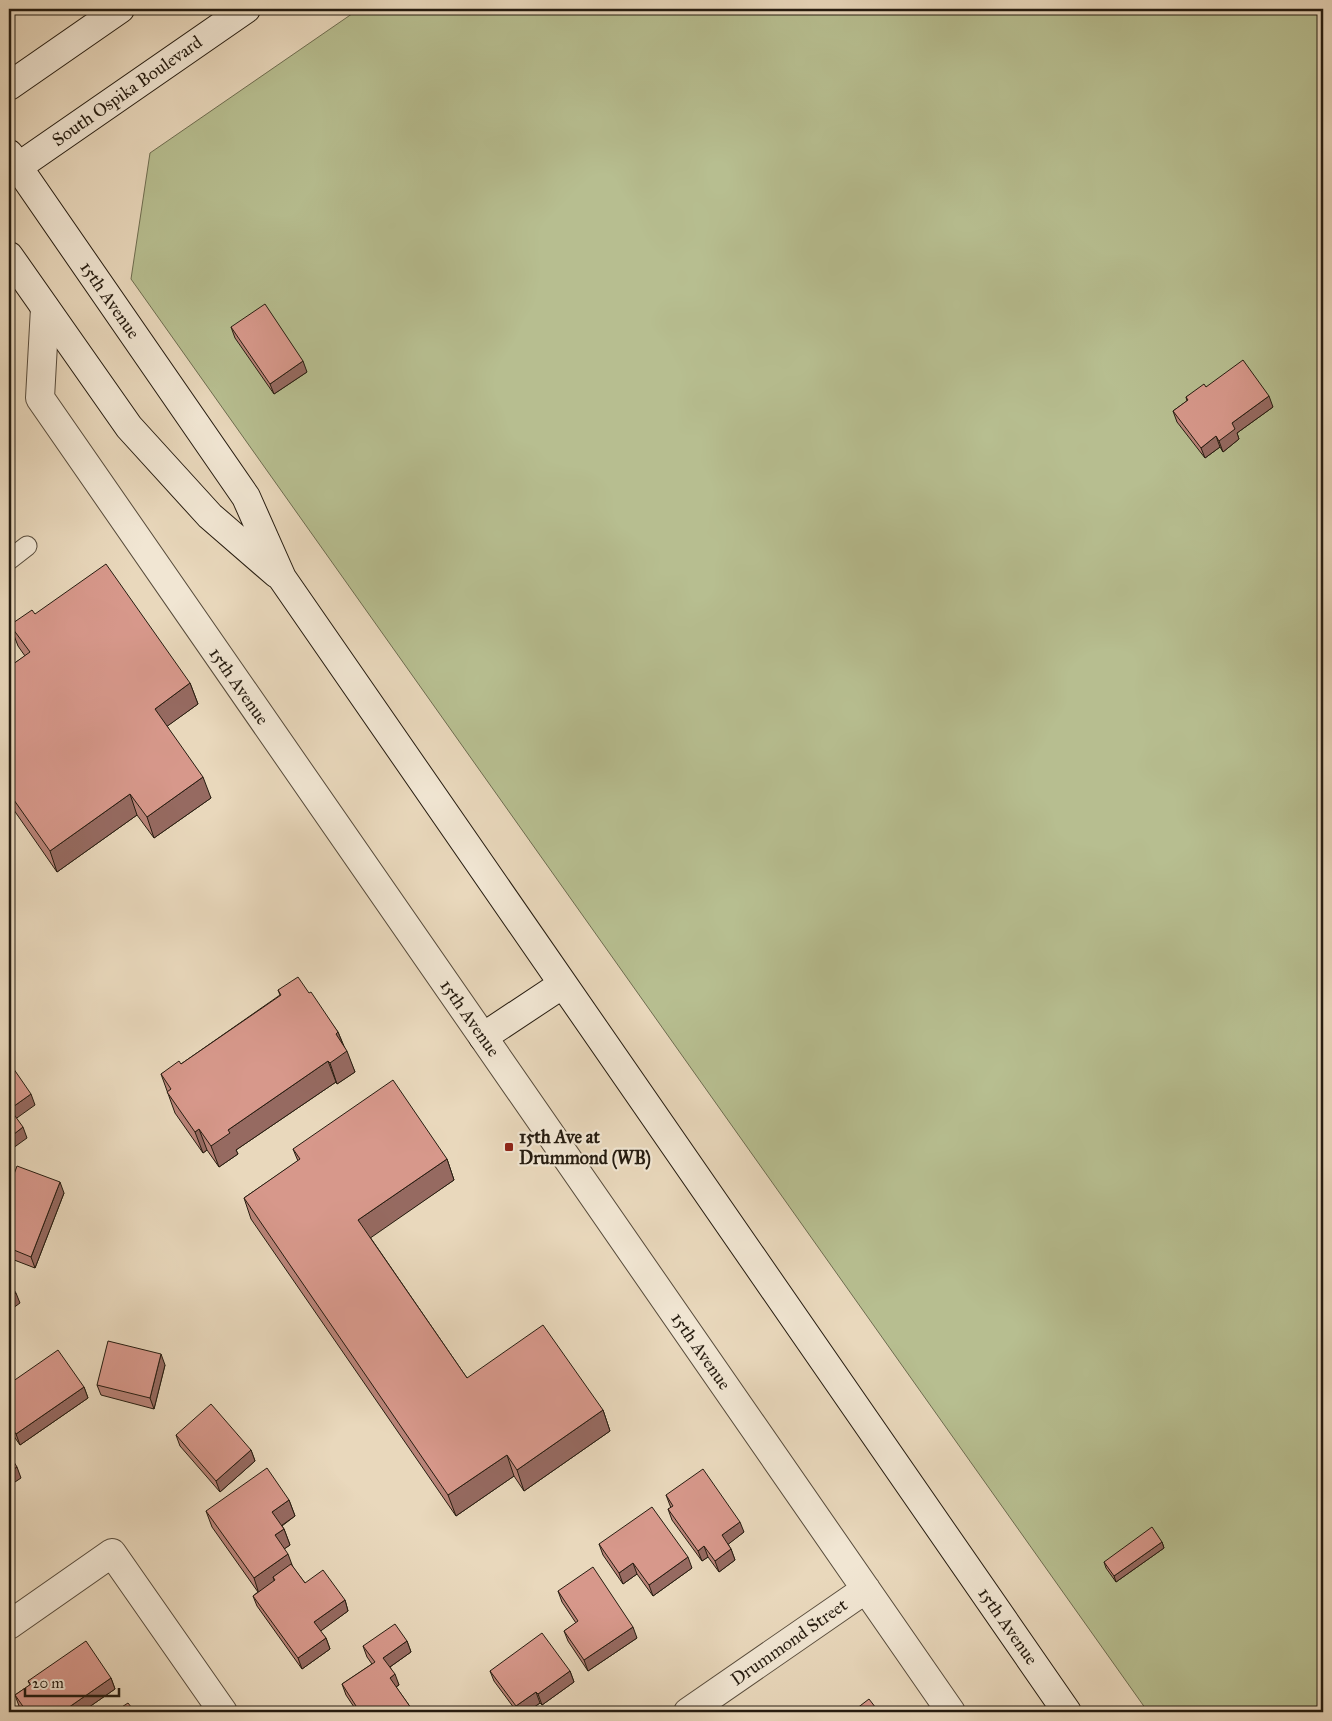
<svg xmlns="http://www.w3.org/2000/svg" width="1332" height="1721" viewBox="0 0 1332 1721" font-family="'IM FELL Great Primer',serif">
<style>
.green{fill:#b7be90;stroke:#6e6d50}
.lines{fill:none;stroke-linecap:round;stroke-linejoin:round}
.service-casing{stroke:#574b3b;stroke-width:21}
.minor-casing{stroke:#574b3b;stroke-width:30}
.secondary-casing{stroke:#261c10;stroke-width:30}
.service{stroke:#f1e6d3;stroke-width:19}
.minor{stroke:#f1e6d3;stroke-width:28}
.secondary{stroke:#f1e6d3;stroke-width:28}
.wall{fill:#b98378;stroke:#261c10}
.shaded-wall{fill:#966a61;stroke:#261c10}
.building{fill:#d7988b;stroke:#261c10}
.poi-dot{fill:#8f2418;stroke:#f1e6d3;stroke-width:2}
.labels{text-anchor:middle;stroke-width:4.5;stroke-linejoin:round;paint-order:stroke}
.street-label{font-size:18px;fill:#261c10;stroke:#f1e6d3}
.poi-label{font-size:18px;font-weight:bold;fill:#261c10;stroke:#f1e6d3;text-anchor:start}
</style>
<rect width="100%" height="100%" fill="#e9d8bc"/>
<filter id="stains"><feTurbulence type="fractalNoise" baseFrequency=".004" numOctaves="4"/><feColorMatrix values="0 0 0 0 .2 0 0 0 0 .09 0 0 0 0 .02 0 0 0 .5 -.17"/></filter>
<radialGradient id="worn" r=".72"><stop offset=".6" stop-color="#630" stop-opacity="0"/><stop offset="1" stop-color="#630" stop-opacity=".3"/></radialGradient>
<path class="green" d="M359 9H1323V1712H1148L131 279 150 153Z"/>
<g class="lines">
<defs>
<path id="service" d="M9 560 27 546"/>
<path id="minor" d="M45 308 40 398 951 1712
M9 1625 112 1553 223 1712
M688 1712 866 1589"/>
<path id="secondary" d="M9 86 120 9
M9 154 246 497 282 578 1067 1712
M9 173 246 9
M9 256 129 427 210 516 277 574
M483 1037 563 984"/>
</defs>
<use href="#service" class="service-casing"/>
<use href="#minor" class="minor-casing"/>
<use href="#secondary" class="secondary-casing"/>
<use href="#service" class="service"/>
<use href="#minor" class="minor"/>
<use href="#secondary" class="secondary"/>
</g>
<path class="wall" d="M231 327 307 372 274 394 235 338Z
M1206 387 1273 407 1237 433 1239 439 1223 452 1220 447 1205 458 1177 422 1173 411 1187 401 1186 397Z
M10 625 190 683 198 704 167 726 211 798 154 838 137 815 57 872 9 803V667L25 656 18 646Z
M278 990 309 993 338 1032 355 1072 337 1084 336 1082 236 1150 238 1154 219 1167 207 1150 203 1153 175 1113 161 1074 181 1064 280 995Z
M293 1149 447 1159 454 1180 370 1237 467 1378 603 1410 610 1431 524 1491 514 1476 456 1516 251 1219 244 1198 298 1161Z
M9 1188 64 1193 35 1268 9 1258Z
M165 1365 154 1409 101 1395 97 1385Z
M9 1384 84 1387 88 1398 20 1445 9 1429Z
M176 1435 251 1450 255 1461 220 1492 180 1446Z
M666 1495 744 1532 728 1544 731 1549 735 1560 719 1572 708 1557 702 1561 672 1520 668 1509 671 1508Z
M289 1500 295 1516 282 1526 284 1529 290 1545 284 1549 292 1566 305 1583 345 1600 348 1611 320 1631 326 1638 330 1649 302 1669 257 1606 253 1596 258 1592 212 1527 206 1511Z
M1162 1542 1164 1548 1116 1582 1106 1568 1104 1562Z
M599 1544 692 1568 653 1596 637 1574 623 1584 603 1555Z
M558 1591 637 1638 588 1671 568 1641 564 1631 576 1623 562 1602Z
M407 1641 411 1652 390 1667 399 1685 396 1687 411 1708 412 1712H348L354 1707 346 1695 342 1684 372 1664 367 1657 363 1646Z
M490 1671H570L574 1682 542 1705 540 1703 527 1712H517L494 1681Z
M111 1678 115 1689 82 1712H23L19 1706 15 1695 30 1685 28 1681Z"/>
<path class="shaded-wall" d="M303 361 307 372 274 394 270 384Z
M1269 396 1273 407 1237 433 1239 439 1223 452 1219 441 1232 423Z
M1216 436 1220 447 1205 458 1201 448Z
M190 683 198 704 162 730 155 709Z
M203 777 211 798 154 838 147 817Z
M130 794 137 815 57 872 50 851Z
M338 1032 346 1052 347 1051 355 1072 337 1084 330 1063 336 1034Z
M328 1061 336 1082 236 1150 238 1154 219 1167 211 1146 228 1130Z
M31 1094 35 1105 14 1120 10 1109Z
M23 1127 27 1138 9 1151V1138Z
M199 1129 207 1150 203 1153 195 1132Z
M447 1159 454 1180 366 1241 358 1220Z
M60 1182 64 1193 35 1268 31 1257Z
M16 1293 20 1303 9 1311V1298Z
M161 1354 165 1365 154 1409 150 1398Z
M84 1387 88 1398 20 1445 16 1434Z
M603 1410 610 1431 524 1491 517 1470Z
M251 1450 255 1461 220 1492 216 1481Z
M507 1455 514 1476 456 1516 448 1495Z
M17 1467 21 1478 9 1486V1472Z
M289 1500 295 1516 278 1528 272 1512Z
M740 1522 744 1532 726 1546 722 1535Z
M284 1529 290 1545 281 1551 275 1535Z
M1162 1542 1164 1548 1116 1582 1114 1576Z
M704 1546 708 1557 702 1561 698 1551Z
M731 1549 735 1560 719 1572 715 1561Z
M288 1554 294 1570 273 1577 275 1583 259 1594 254 1578Z
M688 1557 692 1568 653 1596 649 1585Z
M633 1563 637 1574 623 1584 619 1573Z
M345 1600 348 1611 318 1633 314 1622Z
M633 1627 637 1638 588 1671 584 1660Z
M326 1638 330 1649 302 1669 298 1658Z
M407 1641 411 1652 387 1669 383 1658Z
M570 1671 574 1682 542 1705 538 1694Z
M395 1674 399 1685 394 1688 390 1678Z
M111 1678 115 1689 82 1712H62Z
M536 1692 540 1703 527 1712H519L516 1706Z
M411 1708 412 1712H404Z"/>
<path class="building" d="M265 304 303 361 270 384 231 327Z
M1243 360 1269 396 1232 423 1235 429 1219 441 1216 436 1201 448 1173 411 1188 400 1186 397 1204 384 1206 387Z
M106 564 190 683 155 709 203 777 147 817 130 794 50 851 9 793V667L30 652 10 625 32 610 35 614Z
M298 977 309 993 311 992 338 1032 336 1034 347 1051 330 1063 328 1061 228 1130 230 1133 211 1146 199 1129 195 1132 167 1092 171 1089 161 1074 179 1061 181 1064 281 995 278 990Z
M9 1062 31 1094 10 1109 23 1127 9 1138Z
M393 1080 447 1159 358 1220 467 1378 543 1325 603 1410 517 1470 507 1455 448 1495 244 1198 300 1159 293 1149Z
M17 1166 60 1182 31 1257 9 1248V1188Z
M9 1282 16 1293 9 1298Z
M108 1341 161 1354 150 1398 97 1385Z
M58 1350 84 1387 16 1434 9 1424V1384Z
M211 1404 251 1450 216 1481 176 1435Z
M9 1454 17 1467 9 1472Z
M267 1468 289 1500 272 1512 284 1529 275 1535 288 1554 254 1578 206 1511Z
M703 1469 740 1522 722 1535 731 1549 715 1561 704 1546 698 1551 668 1509 673 1506 666 1495Z
M652 1507 688 1557 649 1585 633 1563 619 1573 599 1544Z
M1152 1527 1162 1542 1114 1576 1104 1562Z
M291 1564 305 1583 323 1570 345 1600 314 1622 326 1638 298 1658 253 1596 275 1580 273 1577Z
M593 1567 633 1627 584 1660 564 1631 578 1621 558 1591Z
M395 1624 407 1641 383 1658 395 1674 390 1678 411 1708 404 1712H348L356 1706 342 1684 375 1662 363 1646Z
M542 1633 570 1671 538 1694 536 1692 516 1706 490 1671Z
M86 1641 111 1678 62 1712H27L15 1695 31 1684 28 1681Z
M869 1699 879 1712H852Z
M128 1703 135 1712H114Z"/>
<rect class="poi-dot" x="504" y="1142" width="10" height="10" rx="2.5"/>
<g class="labels">
<g class="street-label">
<text transform="translate(127 91) rotate(-35)" y="6">South Ospika Boulevard</text>
<text transform="translate(110 300) rotate(55)" y="6">15th Avenue</text>
<text transform="translate(239 686) rotate(55)" y="6">15th Avenue</text>
<text transform="translate(470 1018) rotate(55)" y="6">15th Avenue</text>
<text transform="translate(701 1351) rotate(55)" y="6">15th Avenue</text>
<text transform="translate(1008 1626) rotate(55)" y="6">15th Avenue</text>
<text transform="translate(789 1642) rotate(-35)" y="6">Drummond Street</text>
</g>
<g class="poi-label">
<text x="519" y="1143">15th Ave at<tspan x="519" dy="21">Drummond (WB)</tspan></text>
</g>
</g>
<rect width="1332" height="1721" fill="none" stroke="#e9d8bc" stroke-width="30"/>
<rect x="10" y="10" width="1312" height="1701" fill="none" stroke="#261c10" stroke-width="2.5"/>
<rect x="15" y="15" width="1302" height="1691" fill="none" stroke="#261c10"/>
<path d="M25 1688v8h94v-8" fill="none" stroke="#261c10" stroke-width="2.5"/>
<text x="32" y="1688" font-size="15" fill="#261c10" stroke="#f1e6d3" stroke-width="4" paint-order="stroke">20 m</text>
<rect width="100%" height="100%" filter="url(#stains)"/>
<rect width="100%" height="100%" fill="url(#worn)"/>
</svg>
